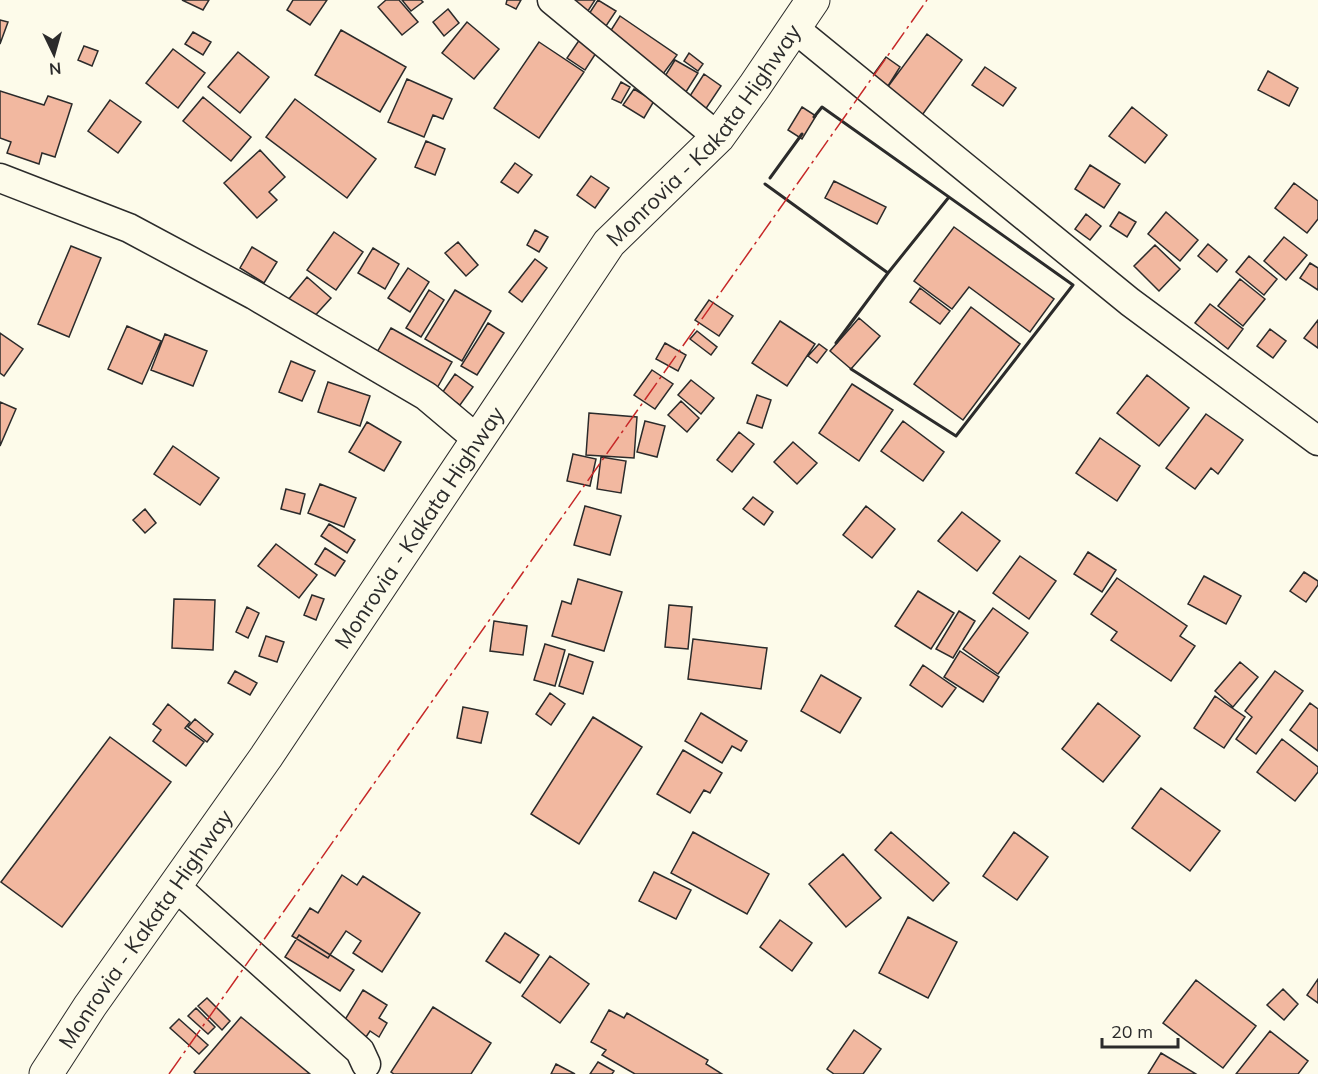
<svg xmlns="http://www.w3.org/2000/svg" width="1318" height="1074" viewBox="0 0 1318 1074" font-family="Mulish,sans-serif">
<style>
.building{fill:#f2b8a0;stroke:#2b2b2b;stroke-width:1.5}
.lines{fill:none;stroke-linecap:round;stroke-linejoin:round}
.minor-casing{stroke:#2b2b2b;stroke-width:31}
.highway-casing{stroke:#2b2b2b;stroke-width:35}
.minor{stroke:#fdfbea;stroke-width:28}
.highway{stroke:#fdfbea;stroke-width:33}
.wall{stroke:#2b2b2b;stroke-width:3}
.power{stroke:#c62828;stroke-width:1.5;stroke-dasharray:21 4.5 3 4.5;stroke-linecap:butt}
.labels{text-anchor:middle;stroke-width:4.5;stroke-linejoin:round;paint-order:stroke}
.street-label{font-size:22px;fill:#2b2b2b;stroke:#fdfbea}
</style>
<rect width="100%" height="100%" fill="#fdfbea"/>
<path class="building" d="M182 0H209L203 10Z
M293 0H327L310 25 287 10Z
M386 0H399L418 22 402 35 378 7Z
M402 0H421L423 2 411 11Z
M507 0H521L516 9 506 4Z
M565 0H595L586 14Z
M598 0 616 11 604 29 587 17Z
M448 9 459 23 444 36 433 22Z
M620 16 677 55 663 74 608 35Z
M0 20 8 22 0 44Z
M467 22 499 49 474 79 442 53Z
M341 30 406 67 380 112 315 75Z
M193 32 211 42 203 55 185 44Z
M927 34 962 60 920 118 884 92Z
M580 39 598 50 585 70 567 58Z
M539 42 584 72 539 138 494 108Z
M84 46 98 51 92 66 78 60Z
M173 49 205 73 178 108 146 83Z
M238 52 269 77 240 113 208 87Z
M689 53 703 64 698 71 684 61Z
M886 57 900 67 888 86 873 75Z
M675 60 698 73 684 95 662 81Z
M985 67 1016 88 1003 106 972 85Z
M1268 71 1298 88 1289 106 1258 90Z
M704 74 721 86 705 110 688 99Z
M407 79 452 99 443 119 433 115 424 137 388 122Z
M621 82 630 87 621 103 612 99Z
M634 89 654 101 644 118 623 105Z
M0 91 44 105 48 96 72 104 55 157 42 153 39 164 7 153 11 142 0 138Z
M203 97 251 137 231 161 183 121Z
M295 99 376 159 347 198 266 137Z
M110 100 141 122 118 153 88 131Z
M802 107 816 116 802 139 788 130Z
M1132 107 1167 135 1145 163 1109 136Z
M426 141 445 149 435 175 415 167Z
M260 150 285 177 269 192 277 200 257 218 224 183Z
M515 163 532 175 518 193 501 182Z
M1090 165 1120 184 1104 208 1075 189Z
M591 176 609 188 595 208 577 195Z
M834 181 886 207 877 224 825 198Z
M1294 183 1318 201V219L1307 233 1275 208Z
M1119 212 1136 222 1127 237 1110 226Z
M1166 212 1198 240 1180 261 1148 234Z
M1086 214 1101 226 1090 240 1075 229Z
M954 227 1054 299 1030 332 969 287 952 309 914 281Z
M535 230 548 237 539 252 527 245Z
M334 232 363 252 336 290 307 270Z
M1284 237 1307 255 1286 280 1264 261Z
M458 242 478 265 466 276 445 253Z
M1208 244 1227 260 1217 272 1198 256Z
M1155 245 1180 269 1159 291 1134 266Z
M71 246 101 258 69 337 38 324Z
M252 247 277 262 264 283 240 268Z
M373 248 399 264 385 289 358 273Z
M1249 256 1277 279 1264 295 1236 272Z
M535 259 547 268 522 302 509 292Z
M1310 263 1318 268V290L1300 278Z
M408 268 429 282 410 312 388 298Z
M307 277 331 298 311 320 288 300Z
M1240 279 1265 299 1243 326 1218 306Z
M920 288 950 311 940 324 910 302Z
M429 290 444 300 421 337 406 328Z
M455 290 491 311 462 361 425 339Z
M709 300 733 316 719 336 695 320Z
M1210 304 1243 329 1228 349 1195 323Z
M971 307 1020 344 963 420 914 384Z
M859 318 880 336 851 369 830 351Z
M1318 320V348L1304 338Z
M780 321 815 344 787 386 752 363Z
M488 323 504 333 477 375 461 366Z
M127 326 161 341 142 384 108 369Z
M391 328 452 362 437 388 376 354Z
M1270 329 1286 341 1273 358 1257 346Z
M697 331 717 347 711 355 690 339Z
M0 333 23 349 4 376 0 373Z
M165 334 207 351 193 386 151 370Z
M665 343 686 355 678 371 656 359Z
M819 344 827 350 817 363 808 356Z
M291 361 315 371 302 401 279 392Z
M652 370 673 384 655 409 634 395Z
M455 374 473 387 460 405 442 393Z
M1147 375 1189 408 1159 446 1117 413Z
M691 380 714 398 701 414 678 395Z
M328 382 370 396 360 426 318 412Z
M852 384 893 410 859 461 819 433Z
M757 395 771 400 762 428 747 423Z
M681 401 699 418 687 432 668 415Z
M0 402 16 409 0 446Z
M589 413 637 417 634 458 586 455Z
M1206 414 1243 440 1218 474 1211 468 1195 489 1166 468Z
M645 421 665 426 657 457 637 452Z
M903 421 944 452 923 481 881 451Z
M367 422 401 442 384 471 349 452Z
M739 432 754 444 732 472 717 460Z
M1100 438 1140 466 1117 501 1076 473Z
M793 442 817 463 797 484 774 462Z
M173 446 219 478 200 505 154 474Z
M573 454 596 459 590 486 567 481Z
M601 457 626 461 621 493 597 489Z
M320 484 356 498 344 527 308 513Z
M286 489 305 494 300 514 281 509Z
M753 497 773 512 764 525 743 509Z
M585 506 621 516 610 555 574 545Z
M866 506 895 529 872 558 843 535Z
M145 509 156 523 145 533 133 520Z
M962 512 1000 541 977 571 938 541Z
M329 524 355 540 347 553 321 536Z
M276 544 317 575 299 598 258 566Z
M325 548 345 561 335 576 315 564Z
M1088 552 1116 570 1102 592 1074 574Z
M1020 556 1056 581 1029 619 993 593Z
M1304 572 1318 581V585L1306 602 1290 591Z
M1204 576 1241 596 1226 624 1188 604Z
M1117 578 1187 626 1180 636 1195 646 1171 681 1111 640 1117 632 1091 614Z
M578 579 622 592 604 651 552 636 562 601 571 604Z
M918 591 954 613 931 649 895 626Z
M312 595 324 599 316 620 304 615Z
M174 599 215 600 213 650 172 648Z
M669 605 692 607 688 649 665 647Z
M247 607 259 613 248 638 236 632Z
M993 608 1028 633 998 674 963 649Z
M959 611 975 621 953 658 936 649Z
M494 621 527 626 523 655 490 651Z
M266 636 284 642 277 662 259 656Z
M693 639 767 648 761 689 688 679Z
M545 644 565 650 555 686 534 680Z
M960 651 999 677 983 702 944 677Z
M569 654 593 662 583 694 559 686Z
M1240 662 1258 677 1233 707 1215 691Z
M923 665 956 688 942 707 910 685Z
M235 671 257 683 250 695 228 683Z
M1275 671 1303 691 1256 754 1236 739 1252 717 1245 711Z
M821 675 861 698 840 733 801 711Z
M550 693 565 704 551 725 536 714Z
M1215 696 1245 717 1224 748 1194 728Z
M1098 703 1140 736 1103 782 1062 749Z
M1310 703 1318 709V751L1290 730Z
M168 704 190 722 185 728 204 742 186 766 153 741 161 730 153 724Z
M463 707 488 712 481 743 457 738Z
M701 713 747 741 741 751 732 746 722 763 685 741Z
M593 717 642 747 579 844 531 814Z
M195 719 213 734 207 742 188 727Z
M110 737 171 782 62 927 1 882Z
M1282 739 1318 767V772L1295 801 1257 772Z
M683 750 722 773 710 793 704 790 690 813 657 794Z
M1161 788 1220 831 1190 871 1132 828Z
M693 832 769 874 747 914 671 873Z
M891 832 949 883 933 901 875 850Z
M1014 832 1048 857 1017 900 983 876Z
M843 854 881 898 846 927 809 884Z
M654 872 691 890 676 919 639 901Z
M342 875 357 885 363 876 420 913 382 972 353 953 361 941 346 931 328 958 292 936 310 908 318 913Z
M908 917 957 942 928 998 879 973Z
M780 920 812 943 792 971 760 947Z
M505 933 539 955 520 983 486 961Z
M299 935 354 970 340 991 285 957Z
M550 956 589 984 560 1023 522 996Z
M1318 979V1003L1307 995Z
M1196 980 1256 1026 1223 1068 1163 1023Z
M1283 989 1298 1004 1284 1020 1267 1005Z
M363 990 387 1005 379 1018 387 1023 379 1037 370 1031 366 1037 343 1023Z
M207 998 230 1021 222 1030 198 1006Z
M433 1007 491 1043 471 1074H394L391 1072Z
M196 1008 215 1027 208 1034 188 1016Z
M609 1010 624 1018 627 1013 708 1060 706 1064 722 1074H635L602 1055 606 1050 591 1042Z
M241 1017 310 1074H196L194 1072Z
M179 1019 208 1045 199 1054 170 1028Z
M854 1030 881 1049 863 1074H834L827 1069Z
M1270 1031 1308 1061 1298 1074H1236Z
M1161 1053 1196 1074H1148Z
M598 1062 614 1071 612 1074H590Z
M556 1064 575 1074H551Z"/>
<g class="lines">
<defs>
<path id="minor" d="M552 0 718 137
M794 28 1130 302 1318 441
M0 178 129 228 254 295 426 396 477 439
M175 886 360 1051 366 1064"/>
<g id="highway">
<path id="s1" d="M46 1074 90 1006 266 757 609 243 718 137 754 87 813 0"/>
</g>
</defs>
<use href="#minor" class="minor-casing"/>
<use href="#highway" class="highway-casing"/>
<use href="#minor" class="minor"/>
<use href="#highway" class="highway"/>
<path class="wall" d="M814 117 822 107 1073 285 956 436 851 369
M770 178 802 134
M765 184 888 273 949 197
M836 343 888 273"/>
<path class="power" d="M169 1074 927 0"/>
</g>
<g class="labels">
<g class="street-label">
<text dy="8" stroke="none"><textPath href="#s1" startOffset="1148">Monrovia - Kakata Highway</textPath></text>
<text dy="8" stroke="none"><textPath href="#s1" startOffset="662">Monrovia - Kakata Highway</textPath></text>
<text dy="8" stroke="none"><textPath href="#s1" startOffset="176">Monrovia - Kakata Highway</textPath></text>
</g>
</g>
<g transform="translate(54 54) rotate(175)" stroke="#fdfbea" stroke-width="4.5" paint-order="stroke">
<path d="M0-4.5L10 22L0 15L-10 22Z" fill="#2b2b2b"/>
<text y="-9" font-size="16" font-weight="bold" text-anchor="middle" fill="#2b2b2b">N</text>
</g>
<path d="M1102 1038v9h76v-9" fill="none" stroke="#2b2b2b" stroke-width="3"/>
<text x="1111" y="1038" font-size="18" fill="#2b2b2b" stroke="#fdfbea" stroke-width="4.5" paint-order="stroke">20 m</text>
</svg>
